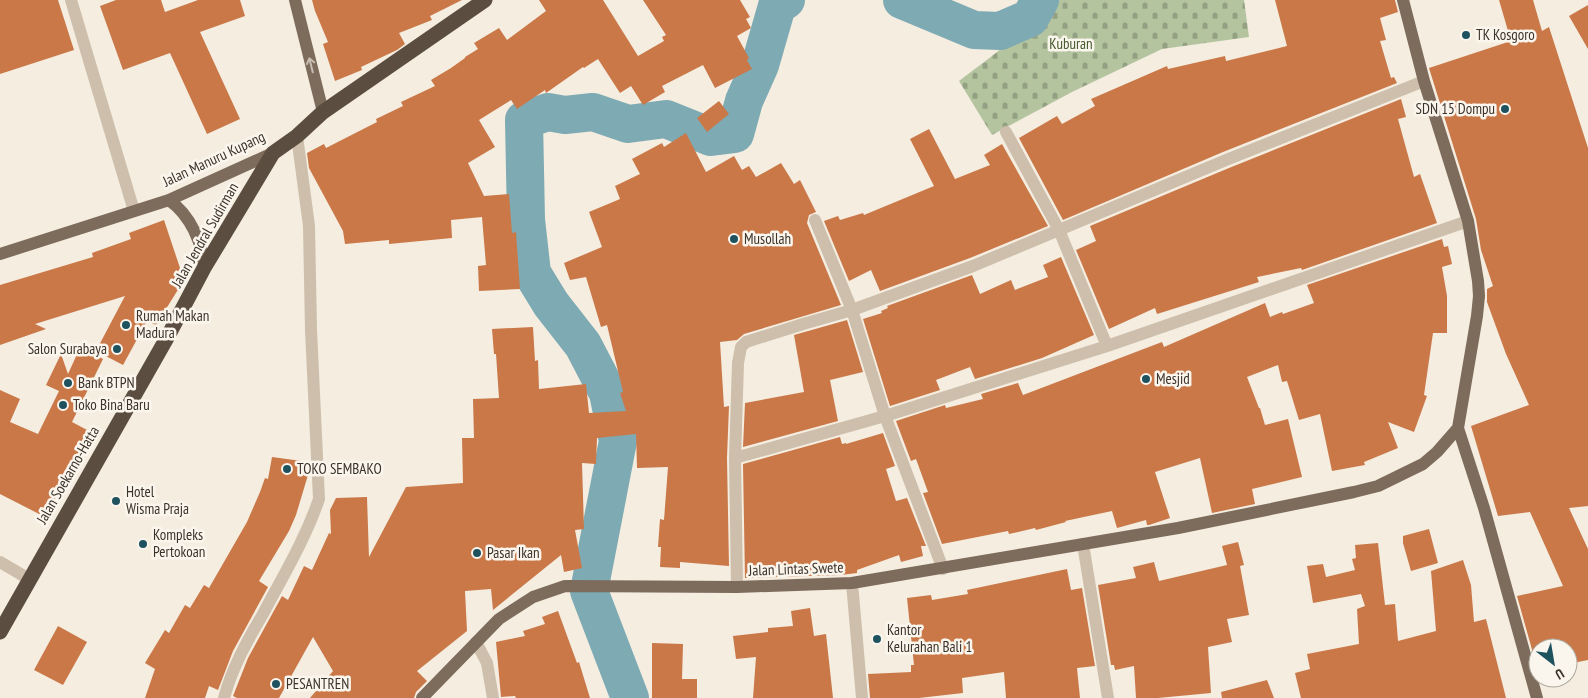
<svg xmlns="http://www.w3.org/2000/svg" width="1588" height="698" viewBox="0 0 1588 698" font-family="'PT Sans Narrow',sans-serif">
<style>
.cemetery{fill:url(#cemetery-stones)}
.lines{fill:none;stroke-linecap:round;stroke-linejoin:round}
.river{stroke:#7daab3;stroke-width:38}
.building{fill:#ca7848}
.minor{stroke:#cdbfab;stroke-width:12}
.major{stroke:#7d6b5b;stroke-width:12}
.highway{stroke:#5c4d41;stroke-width:15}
.oneway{stroke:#c9beb3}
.poi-dot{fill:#1e525e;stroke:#fbf6ed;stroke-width:2}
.labels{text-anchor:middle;stroke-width:5;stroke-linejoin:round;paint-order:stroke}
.poi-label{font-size:15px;fill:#3b322a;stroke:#fbf6ed;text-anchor:start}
.park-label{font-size:15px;fill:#445a2d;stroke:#fbf6ed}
.street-label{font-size:15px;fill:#3b322a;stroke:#fbf6ed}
</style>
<defs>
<pattern id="cemetery-stones" width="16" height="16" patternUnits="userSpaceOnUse" patternTransform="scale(1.25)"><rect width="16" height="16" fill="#b3c49f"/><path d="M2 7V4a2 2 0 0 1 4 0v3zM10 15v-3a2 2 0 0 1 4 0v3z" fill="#93a082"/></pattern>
</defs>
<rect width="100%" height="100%" fill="#f4ede0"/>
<path class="cemetery" d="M1051 0H1244L1249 37 1162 49 1072 92 992 135 959 81C990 57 1028 32 1051 0Z"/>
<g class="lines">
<path class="river" d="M902 0 974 30 1000 31 1030 18 1040 0
M630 698 589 591 618 441 608 393 583 345 551 304 532 273 526 220 524 120 548 112 565 115 593 112 628 124 666 119 711 137 735 134 744 101 760 65 777 6 786 0"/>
</g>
<path class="building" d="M0 0H58L74 50 0 74Z
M116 0H161L165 12 198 0H240L245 16 200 32 240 119 207 134 170 53 123 70 100 6Z
M312 0H462L430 16 432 20 399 33 405 44 397 50 361 67 362 70 335 81 323 44 328 42 315 11Z
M539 0H603L638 56 664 41 662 37 666 35 643 0H740L750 17 746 19 751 28 737 36 749 58 747 60 752 69 715 88 703 65 662 86 665 92 643 105 631 86 620 93 598 59 584 68 583 67 546 93 545 90 517 109 511 100 479 120 495 147 468 163 484 196 509 194 512 233 516 232 520 289 479 291 478 266 486 265 482 217 451 220 452 238 389 244V240L345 244 343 231 309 168 307 153 324 144 326 148 377 122 376 119 403 106 401 102 435 86 431 80 451 68 465 58V57L478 49 474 43 499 28 507 40 546 11Z
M1275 0H1395L1398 12 1380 18 1386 40 1380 41 1391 78 1394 77 1397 83 1223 152 1063 220 1019 138 1057 116 1062 124 1095 106 1091 99 1167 66 1168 69 1225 56 1226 61 1287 46Z
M1499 0H1533L1542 31 1549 27 1588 148V506L1569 508 1588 549V660L1568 664V648H1538V671L1517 596 1563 586 1530 512 1498 516 1471 426 1529 405 1506 354 1487 302V289L1493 286 1481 250 1476 219 1429 68 1511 41Z
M1588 5V49L1569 16Z
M1401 99 1406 117 1398 119 1414 177 1420 174 1437 223 1302 270 1301 268 1257 277 1259 282 1157 314 1155 308 1109 329 1076 250 1096 241 1090 226 1229 168Z
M719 101 729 114 707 132 697 118Z
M929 129 955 179 990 165 984 155 1002 144 1048 226 970 258 880 291 871 270 849 281 824 221 838 216 840 220 863 213 864 215 934 186 910 139Z
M686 133 706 172 734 156 742 170 749 166 756 177 781 163 794 184 800 180 816 212 809 215 807 223 841 305 744 334 737 340 720 342 724 407 729 406 727 458 729 566 680 562V568L660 567 661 547H658L660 519 664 520 668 467 637 468 636 434 597 438 596 464 582 463 584 529 575 530 582 568 564 572 561 555 493 610 491 589 465 591 467 631 417 671 427 681 416 692 414 698H310L333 671 313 637 279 698H237L233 696 248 658 282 596 288 600 304 566 312 570 329 533 331 534 330 510 336 498 367 497 369 557 406 487 463 483 462 438H474L473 399 499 398 496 354H494L492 329 533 327 535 361 538 360 539 389 586 384 589 413 626 411 620 393 623 392 607 325 601 327 586 277 570 280 564 263 602 247 589 212 620 199 615 186 640 174 632 159 662 143 664 147Z
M164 220 184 280 156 325 147 321 123 365 96 351 125 296 35 324 46 329 0 345V285L93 257 92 253 131 239 129 233Z
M1442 239 1444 247 1448 246 1452 264 1442 267 1447 296V333H1433L1424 395 1427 396 1414 432 1388 422 1398 448 1364 462 1365 465 1332 471 1320 414 1299 420 1287 381 1282 382 1278 365 1247 377 1259 408H1260L1265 425 1288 419 1302 477 1252 489 1255 504 1212 513 1200 458 1155 472 1170 518 1149 525H1147L1146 520 1117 528 1112 511 1065 521 1066 522 1036 530 1035 528 1009 534 1008 531 942 544 923 493 928 492 916 459 911 461 896 421 945 405 946 408 983 399 981 394 1018 383 1023 395 1162 342 1164 347 1265 303 1270 317 1282 312 1283 314 1314 303 1307 285Z
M1061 257 1094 335 1042 358 975 379 970 367 936 380 940 390 890 406 863 319 882 313 881 311 888 308 887 306 972 275 980 294 1011 280 1015 290 1048 277 1043 265Z
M847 320 863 372 830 380 838 421 743 447 745 403 804 392 794 335Z
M79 350H86L103 359 72 422 89 431 78 451 80 453 45 517 0 494V390L20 399 10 422 38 434 59 391 46 385 61 354 68 374Z
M883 433 895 466 886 469 896 501 907 498 926 546H921L923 556 901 562 899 555 857 570V573L841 575 745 578 743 464 840 437 842 444 846 443V444Z
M272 457 309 462 308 475 296 515 289 531 259 581 268 587 233 651 218 690 209 686 205 698H145L155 669 145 663 165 630 169 633 185 605 190 608 204 585 209 588 247 522 260 492 265 478 268 479Z
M1429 529 1438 563 1411 571 1403 543V536Z
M1238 542 1244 565 1240 566 1249 615 1227 619 1232 642 1208 647 1211 693 1158 698H1136L1134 666 1115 670 1114 665H1111L1098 585 1136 578 1133 567 1154 562 1159 581 1227 565 1222 546Z
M1378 543 1385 605 1395 604 1398 641 1436 631 1431 571 1463 560 1471 585 1474 622 1486 619 1506 698H1301L1295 673 1310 669 1307 654 1359 644 1357 609 1365 606 1361 594 1313 603 1307 566 1323 564 1326 577 1355 570 1352 559 1356 558 1355 545Z
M1067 569 1071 590 1082 588 1095 666 1077 668 1080 698H1006L1004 672 962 678 963 693 919 698H870L868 674 911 672V665H914L907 598 931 595 932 600 968 594 967 590Z
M810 608 814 636 826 634 833 698H753L756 657 736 659 733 636 768 632V628L793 626 791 611Z
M558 611 577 663 579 662 590 698H516L515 696 501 697 496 642 525 636 523 631 545 624 542 617Z
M58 626 87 642 63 685 34 670Z
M652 643 683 644 682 679H697V698H652Z
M1267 680 1274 698H1222L1221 692Z"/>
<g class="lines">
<path class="minor" d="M71 0 134 211
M1006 132 1059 230 1107 346
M815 220 852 310 885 416 943 569
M735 458 738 363 741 347 746 342 803 324 852 310 973 266 1226 160 1424 81
M1083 544 1108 698
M0 562 29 579
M852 583 862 698
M737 587 735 458 885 416 1107 346 1468 221
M476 642 487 663 493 698
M224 698C232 668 247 641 263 614 283 576 305 540 319 499L311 330 309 226 297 136"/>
<path class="major" d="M295 0 323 112
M169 200C190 215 203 243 204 268
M0 254 169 200 273 153
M1458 428 1484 508 1537 698
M422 698 499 619 533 597 565 586 737 587 852 583 1178 528 1354 492 1378 486 1423 464 1437 452 1458 428 1477 316 1479 296 1478 281 1468 221 1424 81 1403 0"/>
<path class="highway" d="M0 632 168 336 204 268 273 153 297 136 323 112 485 0"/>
</g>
<defs><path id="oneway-shaft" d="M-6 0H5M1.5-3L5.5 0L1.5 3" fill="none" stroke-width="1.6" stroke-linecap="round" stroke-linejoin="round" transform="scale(1.25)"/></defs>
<use class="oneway" href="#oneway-shaft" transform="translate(311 65) rotate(-104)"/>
<g class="poi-dot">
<circle cx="1466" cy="35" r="5"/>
<circle cx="1505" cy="109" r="5"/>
<circle cx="734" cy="239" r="5"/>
<circle cx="126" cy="325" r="5"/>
<circle cx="117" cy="349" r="5"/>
<circle cx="1146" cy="379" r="5"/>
<circle cx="68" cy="383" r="5"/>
<circle cx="63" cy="405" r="5"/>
<circle cx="287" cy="469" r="5"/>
<circle cx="116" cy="501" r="5"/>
<circle cx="143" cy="544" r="5"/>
<circle cx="477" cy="553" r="5"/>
<circle cx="877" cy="639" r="5"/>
<circle cx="276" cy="684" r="5"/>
</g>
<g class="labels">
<g class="poi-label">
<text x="1476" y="40">TK Kosgoro</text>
<text x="1495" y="114" text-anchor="end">SDN 15 Dompu</text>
<text x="744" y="244">Musollah</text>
<text x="136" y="321">Rumah Makan<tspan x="136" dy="17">Madura</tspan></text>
<text x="107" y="354" text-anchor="end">Salon Surabaya</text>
<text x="1156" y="384">Mesjid</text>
<text x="78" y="388">Bank BTPN</text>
<text x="73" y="410">Toko Bina Baru</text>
<text x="297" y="474">TOKO SEMBAKO</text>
<text x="126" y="497">Hotel<tspan x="126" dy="17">Wisma Praja</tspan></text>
<text x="153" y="540">Kompleks<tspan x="153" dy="17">Pertokoan</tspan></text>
<text x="487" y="558">Pasar Ikan</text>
<text x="887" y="635">Kantor<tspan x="887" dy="17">Kelurahan Bali 1</tspan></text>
<text x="286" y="689">PESANTREN</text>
</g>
<g class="park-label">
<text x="1071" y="49">Kuburan</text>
</g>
<g class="street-label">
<text transform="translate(214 159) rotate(-25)" y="5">Jalan Manuru Kupang</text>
<text transform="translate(205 235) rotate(-60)" y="5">Jalan Jendral Sudirman</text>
<text transform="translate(68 475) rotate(-60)" y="5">Jalan Soekarno-Hatta</text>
<text transform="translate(796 569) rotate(-2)" y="5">Jalan Lintas Swete</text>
</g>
</g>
<g transform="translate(1553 663) rotate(149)"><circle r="24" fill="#fbf6ed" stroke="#aea89f"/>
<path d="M0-4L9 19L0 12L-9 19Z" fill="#1e525e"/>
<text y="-8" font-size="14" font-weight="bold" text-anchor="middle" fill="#3b322a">U</text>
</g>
</svg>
